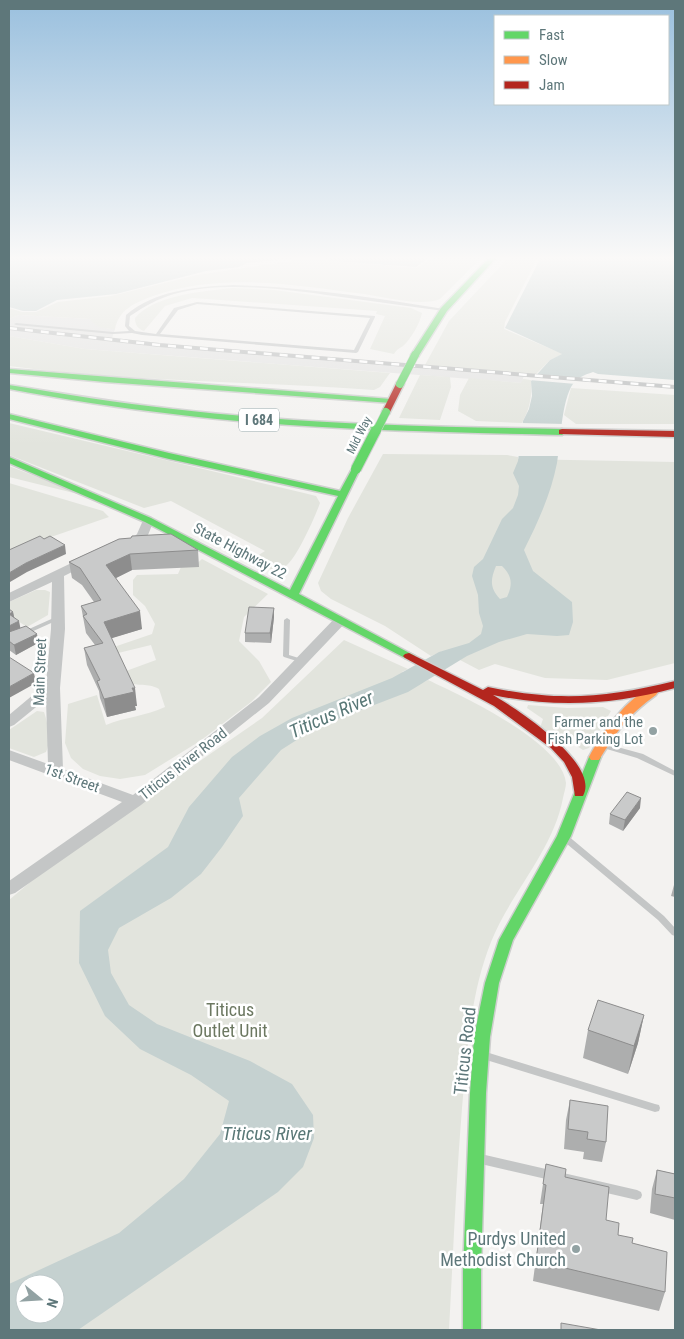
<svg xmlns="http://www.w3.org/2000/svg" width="684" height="1339" viewBox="0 0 684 1339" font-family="'Roboto Condensed',sans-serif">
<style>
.built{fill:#e3e3e2}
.green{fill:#e2e4dd;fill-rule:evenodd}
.water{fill:#c5d1d0;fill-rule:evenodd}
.pier{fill:#f3f2f0}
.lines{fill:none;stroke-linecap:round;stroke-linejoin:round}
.fast-casing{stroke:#cecfce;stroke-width:3}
.slow-casing{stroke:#cecfce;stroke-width:3}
.jam-casing{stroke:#cecfce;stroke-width:3}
.lane{fill:#c4c6c6;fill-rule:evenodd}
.street{fill:#c4c6c6;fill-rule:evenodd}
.fast{fill:#63d668;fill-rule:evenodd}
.slow{fill:#ff974d;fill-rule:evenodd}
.jam{fill:#b3261e;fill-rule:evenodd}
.rail-casing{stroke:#babcbc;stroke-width:4}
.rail{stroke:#fff;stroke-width:2.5;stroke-dasharray:8;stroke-linecap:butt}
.fast-bridge-far1-casing{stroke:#cecfce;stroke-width:9;stroke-linecap:butt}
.fast-bridge-casing{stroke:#cecfce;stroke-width:12;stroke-linecap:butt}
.fast-bridge-far1{stroke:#63d668;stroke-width:8}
.fast-bridge{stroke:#63d668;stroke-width:10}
.wall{fill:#adaeae}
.shaded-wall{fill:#8d8d8d}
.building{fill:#c9caca;stroke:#8d8d8d}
.poi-dot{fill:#92a2a3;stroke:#fff;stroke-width:2}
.labels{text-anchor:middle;stroke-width:5;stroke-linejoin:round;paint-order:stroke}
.far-street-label{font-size:12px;fill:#5e777a;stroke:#fff}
.shield{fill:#fff;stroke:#8ea0a2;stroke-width:1}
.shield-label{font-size:14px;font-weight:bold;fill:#5e777a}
.street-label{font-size:15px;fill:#5e777a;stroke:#fff}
.poi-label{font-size:15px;fill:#5e777a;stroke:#fff;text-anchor:end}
.near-park-label{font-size:18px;fill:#6c7861;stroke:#fff}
.near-street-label{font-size:18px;fill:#5e777a;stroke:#fff}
.near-poi-label{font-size:18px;fill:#5e777a;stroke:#fff;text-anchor:end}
.near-water-label{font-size:19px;font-style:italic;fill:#597877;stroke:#fff}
</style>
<rect width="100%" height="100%" fill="#f3f2f0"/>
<path class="built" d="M19 315 90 319 108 329H115L112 338 228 350H252L524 374 522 383 85 349 9 336V319Z"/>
<path class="green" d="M433 257H482L440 299C421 307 385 297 364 294 294 285 221 272 153 296 135 303 119 309 115 329 105 329 96 328 90 319L19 315 9 319V308L22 312H36L58 302 111 296 197 275 305 259 417 268Z
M509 257H538L505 322 504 329 563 354 550 360 535 375 425 365 449 321Z
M233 288 274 290 411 308 422 313C420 323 411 339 403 346 399 349 397 349 394 354L370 349 385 316 376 314 377 311 192 298 165 306 144 331C138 329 135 325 135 318 154 295 204 291 233 288Z
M9 336 85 349 390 373 380 387 374 390C252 381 130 382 9 366Z
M420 375 450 377 451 387 440 420 399 418Z
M469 378 521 383 523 379 531 380C532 397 530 408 522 423L476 421 458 411 460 395Z
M571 388 675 395V424H576L564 415Z
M9 423 304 493 316 496 320 503C315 517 295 563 283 568 272 572 258 565 249 561L265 551 171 501 144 508 9 455Z
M383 454 507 455 518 457V459L675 462V663L607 680 545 678 495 664 479 670 443 651 431 656 385 626 331 599 321 591 318 583 348 518Z
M9 466 86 496 9 477Z
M9 483 103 511 109 517 51 537 9 554Z
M202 559 268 594 244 617 239 641 259 661 271 682 251 702 200 741 145 775 120 779 100 776 83 769 71 758 65 743 68 704 97 695 106 725C125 717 146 716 165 707L159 689C147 682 139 688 126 681V671L156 660 151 645 114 654 111 648 152 634 155 624 145 606 133 595V580L137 575 178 574 181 567 194 566Z
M36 590H45L50 592 48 615 27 627 9 615V602Z
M344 640 408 669 402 672 422 683 428 680C462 696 562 742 566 783 566 787 564 793 563 798 553 851 511 892 491 942 470 995 467 1052 462 1108 456 1182 453 1256 449 1330H9V900L54 862 262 718ZM25 1284H55V1314H25Z
M528 705 567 708 603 707 611 711 589 748 583 750 569 741 539 731 543 719 527 708Z
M37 711 44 712C48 723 51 742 46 752L34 757 9 748V730Z"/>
<path class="water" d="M9 257H303L247 263 239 267 206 271 116 294 57 300 36 311H23L9 307Z
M320 257H430L416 267 332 261Z
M541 257H675V380L598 374 593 372C584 375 576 378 571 387 561 407 561 440 557 463 551 494 538 522 524 550L533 571 572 602 573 622 569 635 557 636 527 634 499 642 467 656 408 692 317 727 281 750 239 798 243 816 222 847 201 874 171 898 119 928 108 950 111 973 129 1005 157 1024 250 1061 292 1084 313 1115 314 1138 303 1167 278 1192 78 1330H9V1284L119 1233 184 1179 220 1134 229 1101 191 1075 140 1049 105 1016 79 963 80 911 168 847 189 807 232 757 260 736 292 718 392 678 439 652 469 643 481 634 483 626 479 613 478 595 472 576 474 567 483 559 502 519 513 508 518 495 519 486 513 473 518 461 523 421 529 409 532 396 531 381 550 360 562 354 505 328ZM496 566H502C512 576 513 584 507 597L500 599C490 588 490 580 496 566ZM25 1284H55V1314H25Z"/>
<path class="pier" d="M533 375H535L582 379 576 384 529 380Z
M521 423 565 424 560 456H516Z"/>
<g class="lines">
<defs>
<path id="fast" d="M490 257H497L447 311 418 357H412L411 355 441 308Z
M9 369 391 399 395 401 391 403 105 382 10 373Z
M9 385C64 394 118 403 173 409 302 424 432 427 562 429L566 432 562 435C432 432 302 430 173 414 118 408 63 399 9 389Z
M9 414 169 453 340 491 353 467H359L360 469 299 594 415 656 413 658H405L145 522 9 463V457L151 518 290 590 338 496 169 459 9 419Z
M595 753 601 757 571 836 513 940 499 983 490 1037 486 1093 481 1272V1330H463V1272L470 1093 474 1037 485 983 499 940 557 836 589 757Z"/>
<path id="slow" d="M652 688 656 689 658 692 656 695C628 715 617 731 599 760H591L589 757C600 736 628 695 652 688Z"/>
<path id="jam" d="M397 382 404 384 389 414H383L382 412Z
M562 429 675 431V437L559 434V430Z
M409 653 483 690 488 687C559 702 605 698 675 681V688C614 705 555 708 493 695 516 708 601 764 583 796H575L572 777 564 762 551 748 494 706 405 658 403 656 405 654Z"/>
</defs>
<use href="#fast" class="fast-casing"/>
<use href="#slow" class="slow-casing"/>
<use href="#jam" class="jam-casing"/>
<path class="lane" d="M233 285C304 287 374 298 444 309L446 310 444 311C407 306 371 301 334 296 286 289 221 281 174 294 157 299 145 306 130 316L129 326 135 331 156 334 174 308 197 302 375 316V317L358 352 356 353 142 335 132 333 113 334 16 325 14 324 16 323 113 332 129 331 125 326 126 315C156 290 195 287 233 285ZM197 304 370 318 354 350 160 334 178 310Z
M58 616 60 617 61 618 60 619 9 642V638Z
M287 618 290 620 289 655 305 660 306 661 305 662 303 663 284 657 283 656 284 620Z
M600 743H603L643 754 675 771V776L637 758 600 747 599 745Z
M564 834 567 835 664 916 675 928V936L672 935 658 920 561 839 560 837 561 835Z
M486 1052 655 1104 659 1105 660 1108 659 1111 655 1112 483 1059 481 1056 483 1053Z
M481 1154 637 1190 641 1192 642 1195 641 1198 637 1200 481 1164 477 1162 476 1159 477 1156Z"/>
<path class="street" d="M148 517 154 520 148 535 138 546H130L128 543 137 534 144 518Z
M86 556 92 560 90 563 64 576 65 629 60 688 63 769 133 795 259 697 336 617 341 616 348 620 269 703 141 805 15 893 9 895V881L122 802 9 760V750L48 764 46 699 14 725 9 727V715L46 684 51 629 52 582 9 602V593Z"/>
<use href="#fast" class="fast"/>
<use href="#slow" class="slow"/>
<use href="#jam" class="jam"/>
<defs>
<path id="rail" d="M9 328 159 345 675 387"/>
</defs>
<use href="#rail" class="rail-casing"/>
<use href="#rail" class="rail"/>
<defs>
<path id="fast-bridge-far1" d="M400 384 415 355
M376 432 386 412"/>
<path id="fast-bridge" d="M356 469 376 430"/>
</defs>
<use href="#fast-bridge-far1" class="fast-bridge-far1-casing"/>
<use href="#fast-bridge" class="fast-bridge-casing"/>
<use href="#fast-bridge-far1" class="fast-bridge-far1"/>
<use href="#fast-bridge" class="fast-bridge"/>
</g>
<path class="wall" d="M119 539 198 550 199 567 132 570 116 578 142 629 111 638 137 706H135L136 710 107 717 100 698 99 691 87 665 84 648 95 645 86 633 81 606 94 602 82 585 72 578 69 562Z
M274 608V617L271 643 245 642V633Z
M9 609 13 612 14 618 20 628 37 634 38 643 16 655 9 650Z
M640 808 623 831 609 824 610 814Z
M675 883V897L671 896 674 885Z
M644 1015 638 1043 628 1074 583 1058 588 1030Z
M570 1100 606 1142 602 1162 583 1159 584 1152 564 1149 566 1120Z
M546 1164 565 1177 606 1220 618 1235 632 1243 665 1292 659 1311 533 1281 543 1204H540Z
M657 1170 675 1174V1220L650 1213 652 1189Z"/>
<path class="shaded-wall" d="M65 545 66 554 27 572 10 582 9 573 26 563Z
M130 554 132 570 108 582 106 565Z
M274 608V617L271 643 270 633Z
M140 611 142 629 106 640 104 622Z
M13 612 15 621 9 614Z
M19 621 21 631 9 636V626Z
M37 634 38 643 16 655 14 645Z
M34 673 36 683 9 698V687Z
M132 688H135L137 706H135L136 710 107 717 104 699Z
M641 798 640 808 623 831 625 820Z
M644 1015 638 1043 628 1074 634 1046Z"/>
<path class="building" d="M171 534 198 550 130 554 106 565 140 611 104 622 135 688H132L134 692 104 699 97 681 100 680 84 648 103 643 83 616 87 614 81 606 101 600 80 568 69 562 119 539 131 538 132 536Z
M40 536 44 539 50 536 65 545 26 563 9 573V550Z
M249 607 274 608 270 633H245Z
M9 609 13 612 9 614Z
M9 614 19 621 9 626Z
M26 626 37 634 14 645 9 641V632Z
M9 657 34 673 9 687Z
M627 792 641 798 625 820 610 814Z
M598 1000 644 1015 634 1046 588 1030Z
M570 1100 608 1106 606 1142 587 1139 588 1132 568 1129Z
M546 1164 566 1169 565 1177 609 1187 606 1220 619 1223 618 1235 633 1238 632 1243 667 1252 665 1292 536 1261 546 1185 543 1184Z
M657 1170 675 1174V1198L655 1194Z
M561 1323 601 1330H561Z"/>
<linearGradient id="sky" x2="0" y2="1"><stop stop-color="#9ac0de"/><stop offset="0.58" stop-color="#faf9f8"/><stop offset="1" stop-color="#faf9f8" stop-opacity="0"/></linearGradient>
<rect width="684" height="445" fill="url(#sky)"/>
<g class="poi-dot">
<circle cx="653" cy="731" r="5"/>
<circle cx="576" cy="1249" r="5"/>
</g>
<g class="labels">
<g class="far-street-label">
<text transform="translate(359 435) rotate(-63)" y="4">Mid Way</text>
</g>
<rect class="shield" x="239" y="408.5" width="40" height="23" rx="4"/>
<g class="shield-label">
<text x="259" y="425">I 684</text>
</g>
<g class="street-label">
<text transform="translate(240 551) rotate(28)" y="5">State Highway 22</text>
<text transform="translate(40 672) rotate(-88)" y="5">Main Street</text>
<text transform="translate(183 764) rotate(-38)" y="5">Titicus River Road</text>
<text transform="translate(72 778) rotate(20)" y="5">1st Street</text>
</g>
<g class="poi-label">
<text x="643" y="727">Farmer and the<tspan x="643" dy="17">Fish Parking Lot</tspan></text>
</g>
<g class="near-park-label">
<text x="230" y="1016">Titicus<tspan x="230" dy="21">Outlet Unit</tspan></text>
</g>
<g class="near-street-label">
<text transform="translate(465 1051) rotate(-84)" y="6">Titicus Road</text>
</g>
<g class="near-poi-label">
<text x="566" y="1245">Purdys United<tspan x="566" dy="21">Methodist Church</tspan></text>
</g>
<g class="near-water-label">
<text transform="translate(331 714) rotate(-24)" y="7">Titicus River</text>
<text x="267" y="1140">Titicus River</text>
</g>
</g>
<rect width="684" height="1339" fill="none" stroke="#5e777a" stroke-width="20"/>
<rect x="494" y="15" width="175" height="90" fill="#ffffff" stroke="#bfc9ca"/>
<rect x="504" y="31" width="25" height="8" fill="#63d668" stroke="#bfc9ca"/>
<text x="539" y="40" font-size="15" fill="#5e777a">Fast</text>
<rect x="504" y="56" width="25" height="8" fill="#ff974d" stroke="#bfc9ca"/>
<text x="539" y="65" font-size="15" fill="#5e777a">Slow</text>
<rect x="504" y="81" width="25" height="8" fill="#b3261e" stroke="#bfc9ca"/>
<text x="539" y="90" font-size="15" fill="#5e777a">Jam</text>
<g transform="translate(40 1299) rotate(108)"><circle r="24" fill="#ffffff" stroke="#bfc9ca"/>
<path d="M0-4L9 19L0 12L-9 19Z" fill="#92a2a3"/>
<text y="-8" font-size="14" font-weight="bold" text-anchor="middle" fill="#5e777a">N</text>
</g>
</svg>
